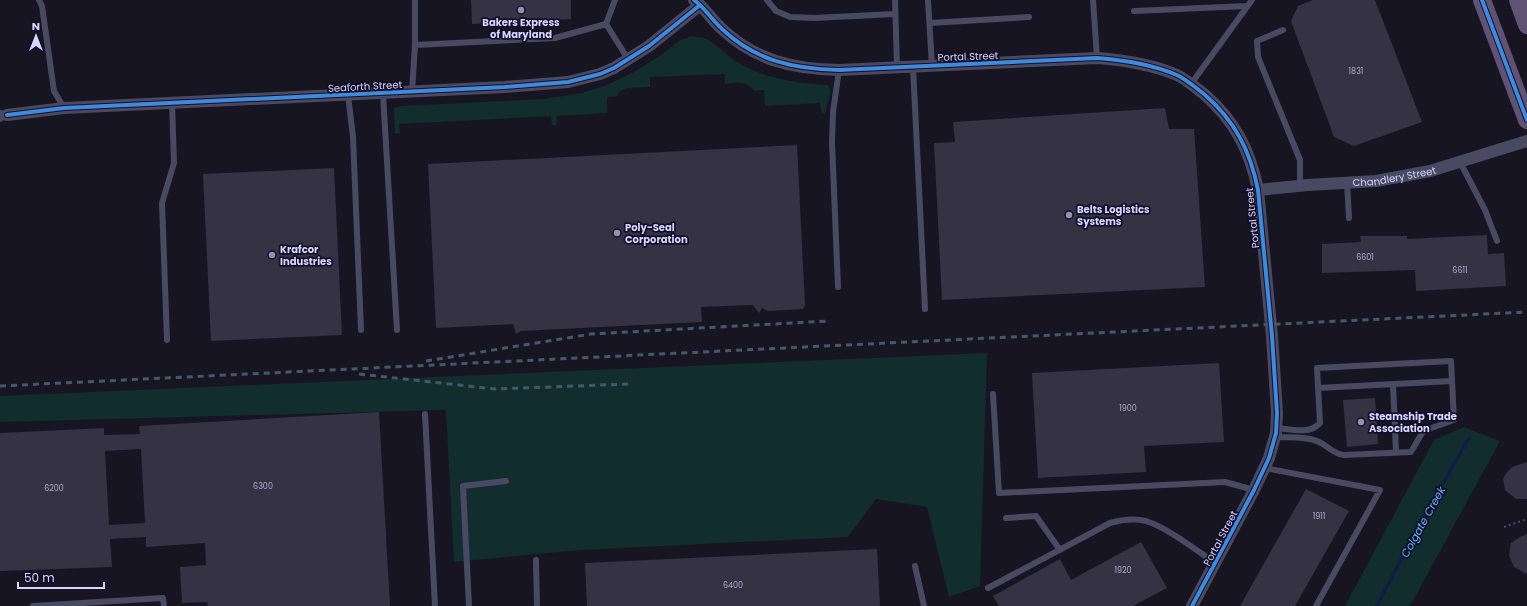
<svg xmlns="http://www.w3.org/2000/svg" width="1527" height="606" viewBox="0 0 1527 606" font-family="Poppins,sans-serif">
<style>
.green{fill:#122d2e}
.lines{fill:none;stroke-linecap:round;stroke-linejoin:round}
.stream{stroke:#0c2045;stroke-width:3.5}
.building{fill:#343243;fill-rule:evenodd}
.path{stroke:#445161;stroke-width:2;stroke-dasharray:2 3;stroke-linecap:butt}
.service{stroke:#4a4962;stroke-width:6}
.minor{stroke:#4a4962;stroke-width:12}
.primary{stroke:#5e5373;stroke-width:18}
.rail{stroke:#43596b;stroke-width:3;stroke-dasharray:6 5;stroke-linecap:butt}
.cycleway-casing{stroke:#130f27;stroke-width:6}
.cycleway{stroke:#408adc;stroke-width:4}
.poi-dot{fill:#9591b1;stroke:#130f27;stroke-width:1.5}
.labels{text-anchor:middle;stroke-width:3.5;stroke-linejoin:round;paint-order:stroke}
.number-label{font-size:8px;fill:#b0acd0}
.poi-label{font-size:10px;font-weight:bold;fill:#d9d4ff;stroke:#130f27;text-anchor:start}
.street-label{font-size:10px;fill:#d9d4ff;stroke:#130f27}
.water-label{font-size:11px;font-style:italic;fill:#62b5ff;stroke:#130f27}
</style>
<rect width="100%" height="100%" fill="#161521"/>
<path class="green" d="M691 36C716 38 718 50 736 61 763 79 797 83 828 85L831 91 825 114 821 112 820 103 765 106 764 90 754 91C745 80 738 83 725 84V74L650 77V87L627 88 620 91 617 96 607 97V113L557 116 556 126 552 125 551 116 399 124 400 133 397 134 395 133 394 108 401 106 544 99 582 93 607 85 634 72 661 55 679 41Z
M987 353 980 586 949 597 927 507 876 499 848 537 580 550 454 562 446 410 0 422V396Z
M1464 427 1500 441 1415 597 1409 606H1345L1434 440Z"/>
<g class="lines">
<path class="stream" d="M1377 606 1419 525 1469 438"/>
</g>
<path class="building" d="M471 0H571V19L472 24Z
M1313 0H1375L1422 122 1354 146 1334 137 1291 21 1298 6Z
M1165 108 1169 129H1194L1205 287 942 300 934 143 955 142 953 122Z
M797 145 805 305 803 309 768 311 762 308 759 313 753 305 701 307 702 322 521 331 516 334 513 324 436 328 428 164Z
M334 168 342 335 211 341 203 174Z
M1487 235 1488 254 1504 253 1506 286 1416 291 1415 270 1322 273V244L1361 242 1360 236H1407V239Z
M1219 363 1224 442 1144 446 1146 472 1038 478 1032 373Z
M1375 398 1378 444 1347 447 1343 400Z
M379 412 390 606H208L207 602 182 603 180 567 206 565 205 543 146 547V537L110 539 112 567 0 571V433L104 428V435L140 434 139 426ZM141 449 145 523 109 525 105 451Z
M1527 462V499H1516L1505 490 1503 480 1506 473 1512 467Z
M1306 489 1349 511 1295 606H1240Z
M1527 534V574L1514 567 1509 555 1511 543 1520 537Z
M1141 542 1167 588 1133 606H999L993 596 1060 559 1071 580Z
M877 549 880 606H587L585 563Z"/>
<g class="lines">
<path class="path" d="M1504 527 1527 519"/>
<path class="service" d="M39 0 42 6 54 91 64 108
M615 0 606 24 628 59
M767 0 776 11 790 17 814 18 895 14
M895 0 897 67
M928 0 932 66
M1093 0 1097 58
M1134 11 1247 6
M930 23 1029 17
M1283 30 1257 41 1258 57 1300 160V185
M415 45 555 38 606 24
M913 67 925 309
M1191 84 1252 0
M412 92 415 45V0
M383 94 397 330
M348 95 353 137 361 330
M0 113 7 115 0 119
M1460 162 1485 210 1497 241
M1347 182 1349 218
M838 287 832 142 833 112 839 70
M167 340 162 203 174 163 172 103
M1393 384 1396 452
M1318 388 1452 381
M993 394 999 493 1225 482 1254 490
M425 414 435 606
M1275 437C1289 438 1306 436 1319 442 1328 446 1333 454 1344 455L1411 452 1422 433 1426 430 1454 420 1451 361 1317 368 1320 423C1310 435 1290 429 1276 428
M1265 468 1380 490 1316 606
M1006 518 1036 516 1060 550
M536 560 537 606
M915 566 924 606
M988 588 1110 523C1121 520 1134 518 1146 521 1168 528 1196 550 1215 563
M33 606 163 598 164 606
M469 606 463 486 506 481"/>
<g class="minor">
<path d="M694 0C705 8 712 20 722 29 756 61 794 69 839 70L1097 58C1124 60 1151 64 1177 75 1187 80 1195 87 1204 94 1235 121 1250 150 1258 190L1272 336 1277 413 1276 433 1269 458 1254 490 1192 606"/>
<path d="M7 115 64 108 505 87 568 82 600 74 614 68 649 46 700 5"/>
<path id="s1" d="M1258 190 1308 185 1376 181 1430 171 1527 141"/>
</g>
<path class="primary" d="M1482 0 1527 120
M1518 0 1527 25"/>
<path class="rail" d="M426 361 591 334 828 321
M359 374 495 389 629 384
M0 386 1527 312"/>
<defs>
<path id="cycleway" d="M694 0C705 8 712 20 722 29 756 61 794 69 839 70L1097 58C1124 60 1151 64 1177 75 1187 80 1195 87 1204 94 1235 121 1250 150 1258 190L1272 336 1277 413 1276 433 1269 458 1254 490 1192 606
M1482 0 1527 120
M7 115 64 108 505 87 568 82 600 74 614 68 649 46 700 5"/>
</defs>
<use href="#cycleway" class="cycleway-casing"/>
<use href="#cycleway" class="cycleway"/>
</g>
<g class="poi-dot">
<circle cx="521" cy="10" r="4"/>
<circle cx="1069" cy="215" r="4"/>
<circle cx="617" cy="233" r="4"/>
<circle cx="272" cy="255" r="4"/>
<circle cx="1361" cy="422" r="4"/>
</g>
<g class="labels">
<g class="number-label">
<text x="1356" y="74">1831</text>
<text x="1365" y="260">6601</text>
<text x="1460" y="273">6611</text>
<text x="1128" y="411">1900</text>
<text x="263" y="489">6300</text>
<text x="54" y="491">6200</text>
<text x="1319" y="519">1911</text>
<text x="1123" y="573">1920</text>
<text x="733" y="588">6400</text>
</g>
<g class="poi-label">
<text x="521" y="26" text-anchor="middle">Bakers Express<tspan x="521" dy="12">of Maryland</tspan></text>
<text x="1077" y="213">Belts Logistics<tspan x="1077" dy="12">Systems</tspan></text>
<text x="625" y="231">Poly-Seal<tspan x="625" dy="12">Corporation</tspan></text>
<text x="280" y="253">Krafcor<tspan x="280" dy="12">Industries</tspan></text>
<text x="1369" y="420">Steamship Trade<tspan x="1369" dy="12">Association</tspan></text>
</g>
<g class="street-label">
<text transform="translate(968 56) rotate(-2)" y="4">Portal Street</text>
<text transform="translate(365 86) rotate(-3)" y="4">Seaforth Street</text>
<text dy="4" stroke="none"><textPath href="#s1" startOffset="137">Chandlery Street</textPath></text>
<text transform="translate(1252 218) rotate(-96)" y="4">Portal Street</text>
<text transform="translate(1220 538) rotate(-62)" y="4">Portal Street</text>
</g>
<g class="water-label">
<text transform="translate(1423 522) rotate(-61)" y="4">Colgate Creek</text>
</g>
</g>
<g transform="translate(36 36)" stroke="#130f27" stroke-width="3" paint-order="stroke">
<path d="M0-3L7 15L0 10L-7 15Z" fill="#d9d4ff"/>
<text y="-6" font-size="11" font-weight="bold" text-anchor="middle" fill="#d9d4ff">N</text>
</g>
<path d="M18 582v6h86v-6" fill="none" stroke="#d9d4ff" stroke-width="2"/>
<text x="24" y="582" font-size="12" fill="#d9d4ff" stroke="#130f27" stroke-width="3" paint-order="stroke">50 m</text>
</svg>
